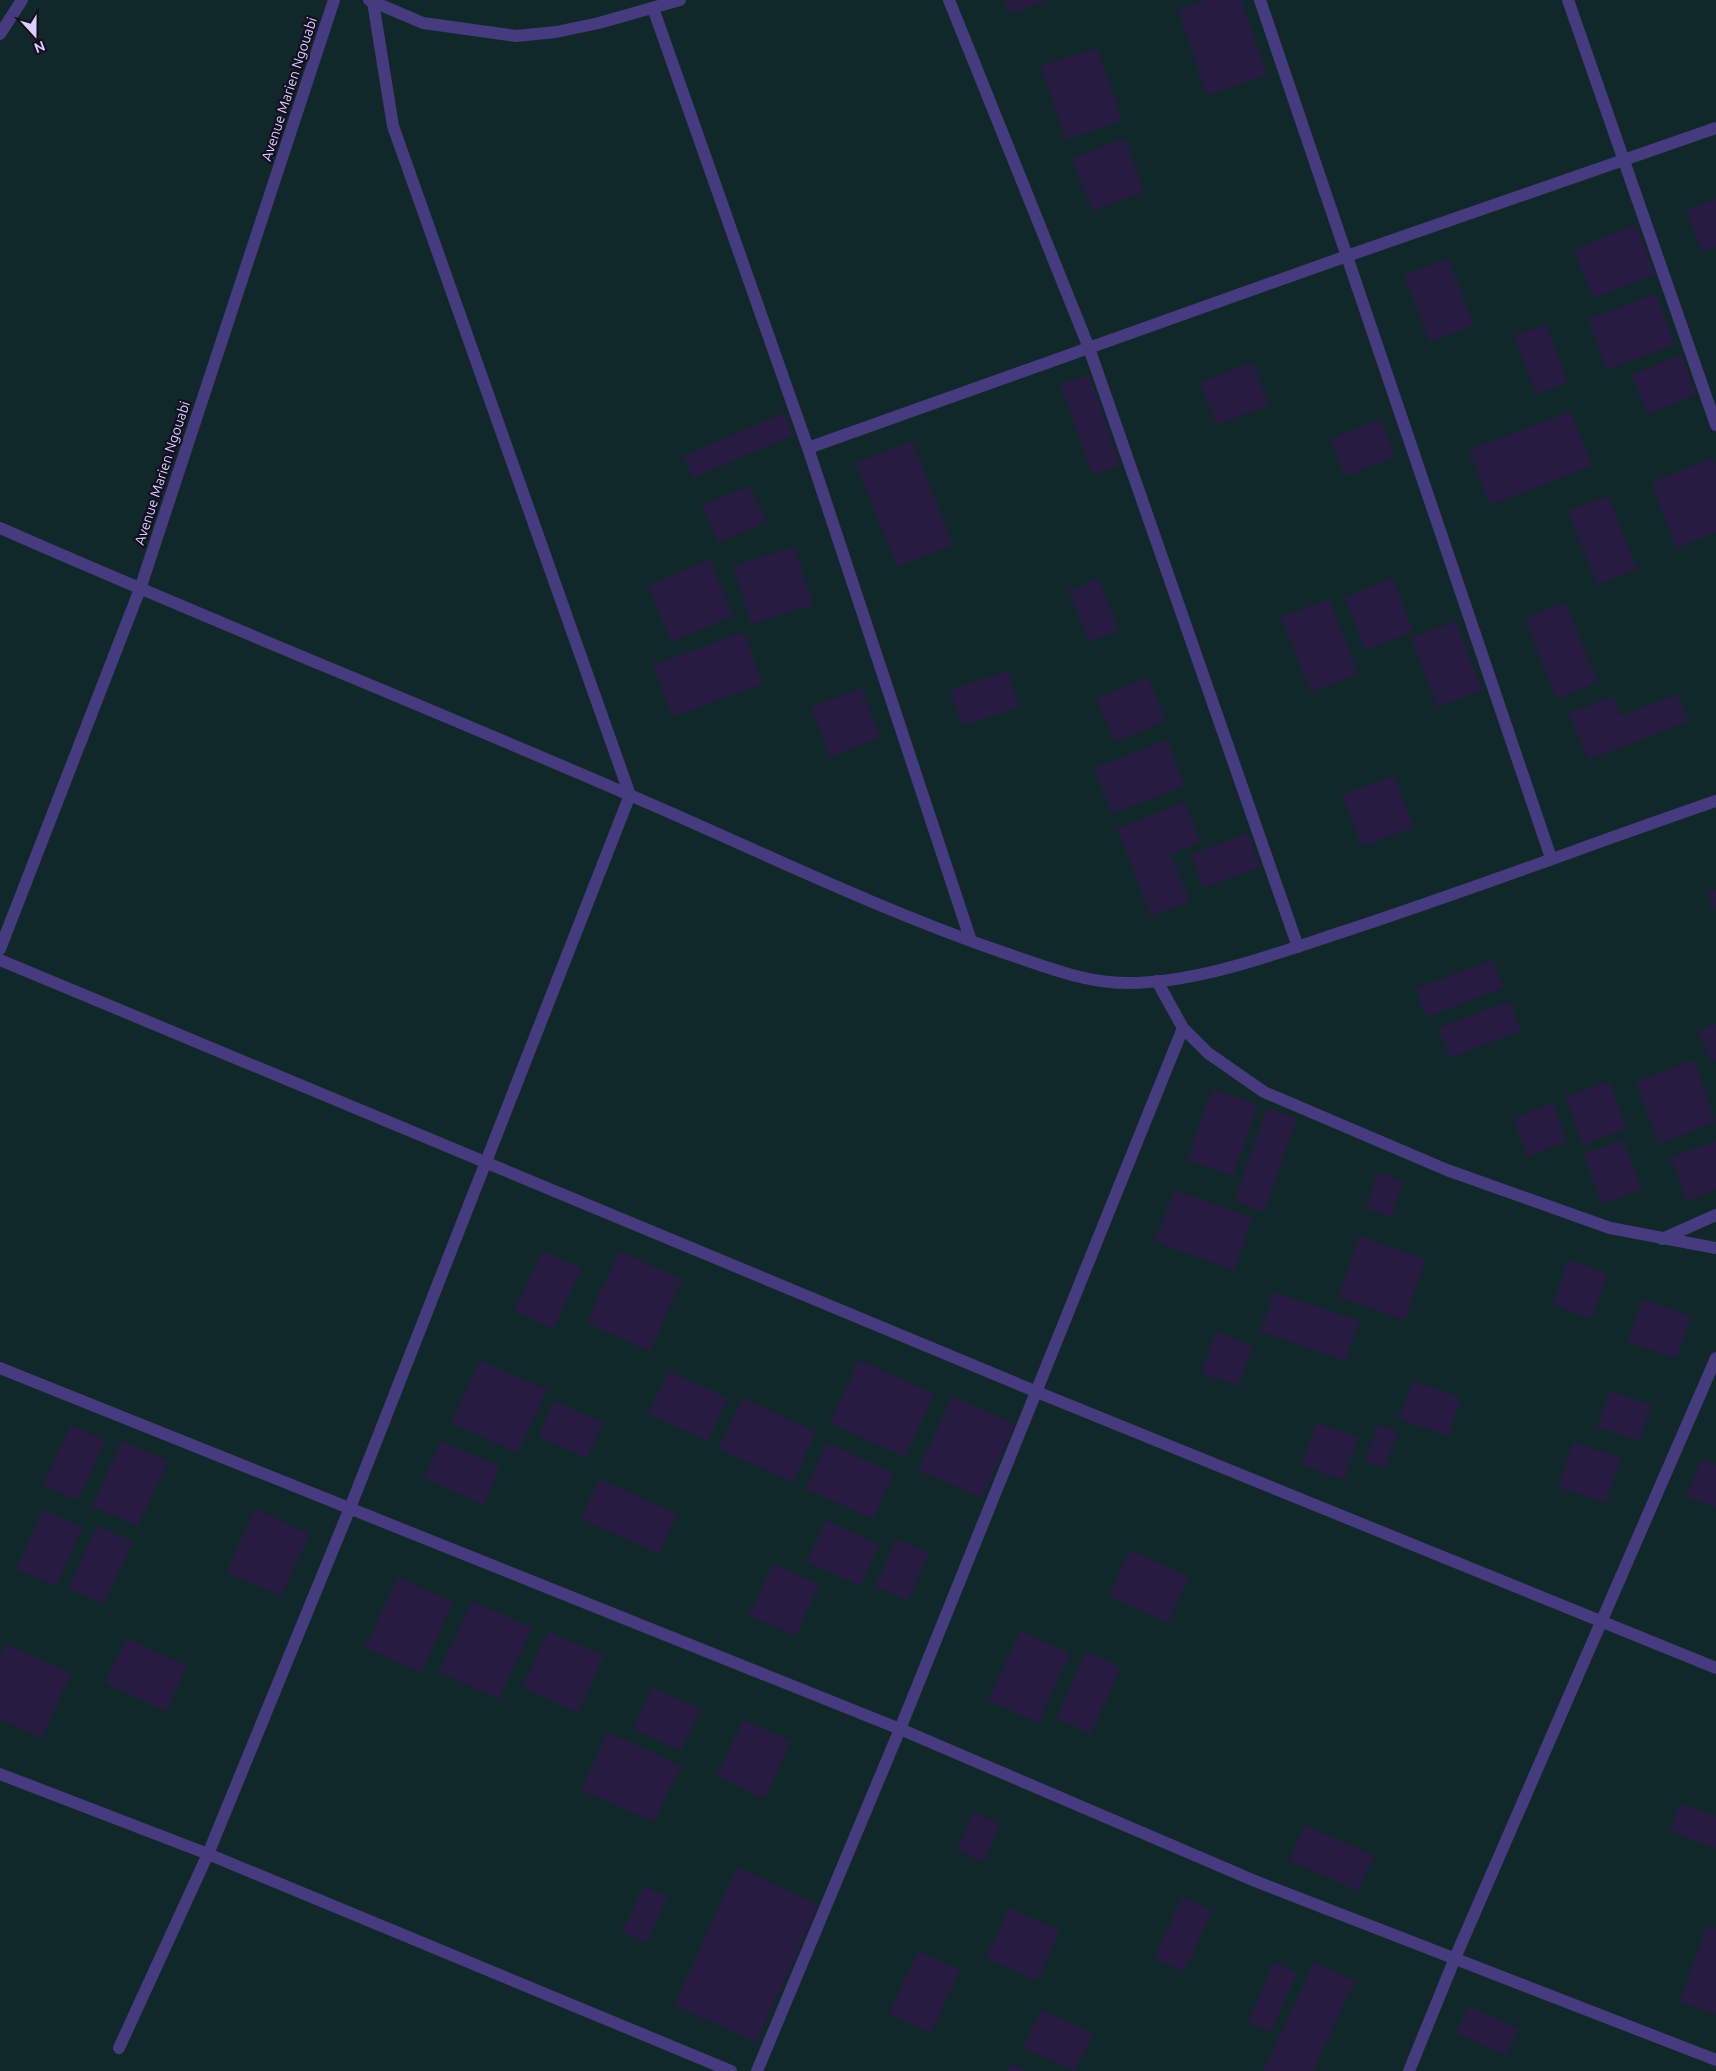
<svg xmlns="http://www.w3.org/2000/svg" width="1716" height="2071" viewBox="0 0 1716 2071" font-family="Ubuntu,sans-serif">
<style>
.green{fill:#11282a}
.building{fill:#271b41}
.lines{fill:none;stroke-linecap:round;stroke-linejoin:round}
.street{stroke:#463b7e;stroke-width:12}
.labels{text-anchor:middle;stroke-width:4.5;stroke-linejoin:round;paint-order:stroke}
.street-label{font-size:14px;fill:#dacffd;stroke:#140e21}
</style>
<rect width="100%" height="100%" fill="#140e21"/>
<path class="green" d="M0 0H1716V2071H0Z"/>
<path class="building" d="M1004 0H1048L1010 14Z
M1206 0H1241L1267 75 1207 95 1178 9Z
M1097 48 1122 121 1065 140 1041 66Z
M1125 138 1144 192 1092 211 1072 158Z
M1716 199V247L1702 252 1686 210Z
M1636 225 1655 275 1593 298 1574 249Z
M1448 258 1474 325 1430 342 1404 275Z
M1656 293 1675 344 1607 370 1588 319Z
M1546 324 1568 382 1537 394 1514 336Z
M1681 355 1696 395 1647 414 1631 375Z
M1253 362 1269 405 1217 425 1200 382Z
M1089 375 1120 465 1092 475 1060 384Z
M1571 411 1592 466 1490 505 1469 450Z
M784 413 793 435 693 478 683 456Z
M1380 419 1395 457 1345 476 1330 439Z
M912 441 953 545 897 567 855 463Z
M1713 458 1716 466V532L1676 548 1651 482Z
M750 486 766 523 718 542 702 505Z
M1608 496 1637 569 1597 585 1568 511Z
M794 547 813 605 751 624 733 566Z
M710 559 733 616 671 642 648 586Z
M1393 578 1413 632 1365 650 1345 597Z
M1099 579 1119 630 1089 642 1069 590Z
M1329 599 1358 674 1311 692 1281 617Z
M1566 602 1597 683 1556 699 1525 618Z
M1456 621 1482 690 1438 707 1411 638Z
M744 632 763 684 672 717 653 665Z
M1008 671 1019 707 962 726 950 690Z
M1148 677 1166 721 1115 742 1096 699Z
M861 688 880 737 830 757 811 707Z
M1678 694 1689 721 1588 760 1569 713 1613 696 1620 716Z
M1167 740 1185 786 1112 814 1094 768Z
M1394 775 1414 827 1362 847 1342 795Z
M1185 802 1200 842 1171 854 1190 901 1151 916 1117 829Z
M1248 833 1260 867 1203 888 1191 854Z
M1716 890V913L1708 893Z
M1493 960 1504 988 1426 1017 1416 988Z
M1510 1001 1521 1031 1450 1058 1438 1028Z
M1716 1024V1060L1711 1062 1699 1030Z
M1694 1060 1716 1122 1659 1144 1636 1082Z
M1609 1081 1627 1128 1583 1145 1565 1097Z
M1212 1089 1258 1104 1233 1176 1187 1160Z
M1553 1103 1567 1142 1527 1157 1513 1119Z
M1267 1108 1297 1118 1264 1212 1234 1201Z
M1623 1140 1642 1189 1602 1204 1583 1154Z
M1716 1141V1189L1687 1201 1671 1157Z
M1378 1172 1404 1182 1391 1217 1365 1208Z
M1174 1190 1252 1217 1234 1270 1155 1242Z
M1359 1236 1426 1259 1405 1320 1338 1297Z
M542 1251 581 1268 554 1329 514 1311Z
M619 1251 682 1279 650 1351 587 1323Z
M1568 1260 1608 1274 1592 1319 1553 1305Z
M1274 1292 1359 1321 1345 1361 1260 1331Z
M1643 1299 1691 1316 1677 1359 1628 1342Z
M1216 1332 1253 1345 1238 1386 1201 1373Z
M480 1360 547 1390 518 1453 451 1423Z
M859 1360 934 1394 905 1457 830 1423Z
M668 1371 728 1398 708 1441 648 1414Z
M1413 1381 1461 1397 1448 1436 1399 1419Z
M1610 1391 1652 1405 1639 1441 1597 1427Z
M952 1396 1015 1424 982 1498 918 1470Z
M742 1398 816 1432 793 1482 718 1449Z
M554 1401 603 1423 587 1458 538 1436Z
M1316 1423 1359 1437 1344 1480 1301 1465Z
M71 1425 105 1441 78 1500 43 1485Z
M1378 1425 1398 1432 1385 1468 1365 1461Z
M122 1441 168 1461 138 1526 92 1506Z
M441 1441 500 1467 484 1505 424 1478Z
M1573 1442 1621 1458 1606 1503 1558 1487Z
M827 1443 894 1473 873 1519 806 1489Z
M1700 1460 1716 1465V1507L1687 1497Z
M599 1479 677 1514 659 1554 581 1519Z
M43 1509 83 1527 56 1586 16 1569Z
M255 1509 310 1534 281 1596 226 1572Z
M826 1520 879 1545 861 1586 807 1562Z
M97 1526 133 1541 104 1604 68 1588Z
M896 1539 929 1553 908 1601 875 1586Z
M1130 1550 1189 1577 1168 1623 1109 1596Z
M773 1563 819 1585 796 1636 749 1616Z
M397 1577 453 1602 421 1673 365 1648Z
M472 1601 532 1628 499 1699 439 1672Z
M548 1631 604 1656 578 1713 522 1687Z
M1020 1631 1070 1653 1038 1723 988 1700Z
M126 1638 187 1666 166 1711 105 1683Z
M6 1644 71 1673 42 1738 0 1719V1658Z
M1086 1651 1121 1667 1091 1734 1056 1718Z
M652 1687 700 1709 681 1751 633 1729Z
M743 1720 791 1741 765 1799 717 1776Z
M607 1732 681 1765 654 1822 581 1790Z
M1680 1804 1716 1816V1848L1670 1832Z
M973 1812 1000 1825 984 1862 957 1850Z
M1305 1825 1374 1856 1358 1891 1289 1860Z
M737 1867 819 1905 756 2042 674 2005Z
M644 1886 668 1896 647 1943 622 1932Z
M1182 1897 1212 1910 1184 1972 1154 1958Z
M1009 1908 1060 1931 1037 1981 986 1958Z
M1707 1925 1716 1928V2014L1680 2002Z
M918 1951 960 1970 931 2033 889 2014Z
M1274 1962 1297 1973 1271 2032 1248 2021Z
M1314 1962 1355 1981 1313 2071H1263Z
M1468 2006 1519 2029 1507 2056 1456 2033Z
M1041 2010 1093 2033 1075 2071 1023 2048Z
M1011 2064 1027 2071H1007Z"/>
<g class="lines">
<path class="street" d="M369 0 423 23 516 36 556 32 599 23 680 0
M949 0 1089 348 1298 947
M1260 0 1551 858
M1568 0 1716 425
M653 8 808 448 971 941
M0 34 22 0
M808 448 1347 256 1716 128
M0 528C223 626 448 715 671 813 780 861 889 913 1002 952 1043 966 1084 983 1127 983 1198 983 1275 954 1342 932 1467 891 1591 844 1716 801
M0 949 140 589 334 0
M0 960 1037 1392 1716 1668
M1157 981 1183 1028 1208 1053 1264 1092 1447 1170 1610 1228 1716 1248
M1662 1239 1716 1215
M0 1368 900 1729 1255 1881 1716 2060
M0 1774 208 1854 731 2071
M119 2048 208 1854 350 1508 630 795 393 126 373 2
M757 2071 900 1729 1183 1028
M1409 2071 1455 1958 1716 1358"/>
</g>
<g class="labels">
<g class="street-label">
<text transform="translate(289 89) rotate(-72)" y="5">Avenue Marien Ngouabi</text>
<text transform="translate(162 473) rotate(-72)" y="5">Avenue Marien Ngouabi</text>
</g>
</g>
<g transform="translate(35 35) rotate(159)" stroke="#140e21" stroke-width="4" paint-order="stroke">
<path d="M0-4L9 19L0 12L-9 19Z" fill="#dacffd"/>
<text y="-8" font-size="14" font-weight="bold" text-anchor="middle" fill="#dacffd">N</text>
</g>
</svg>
